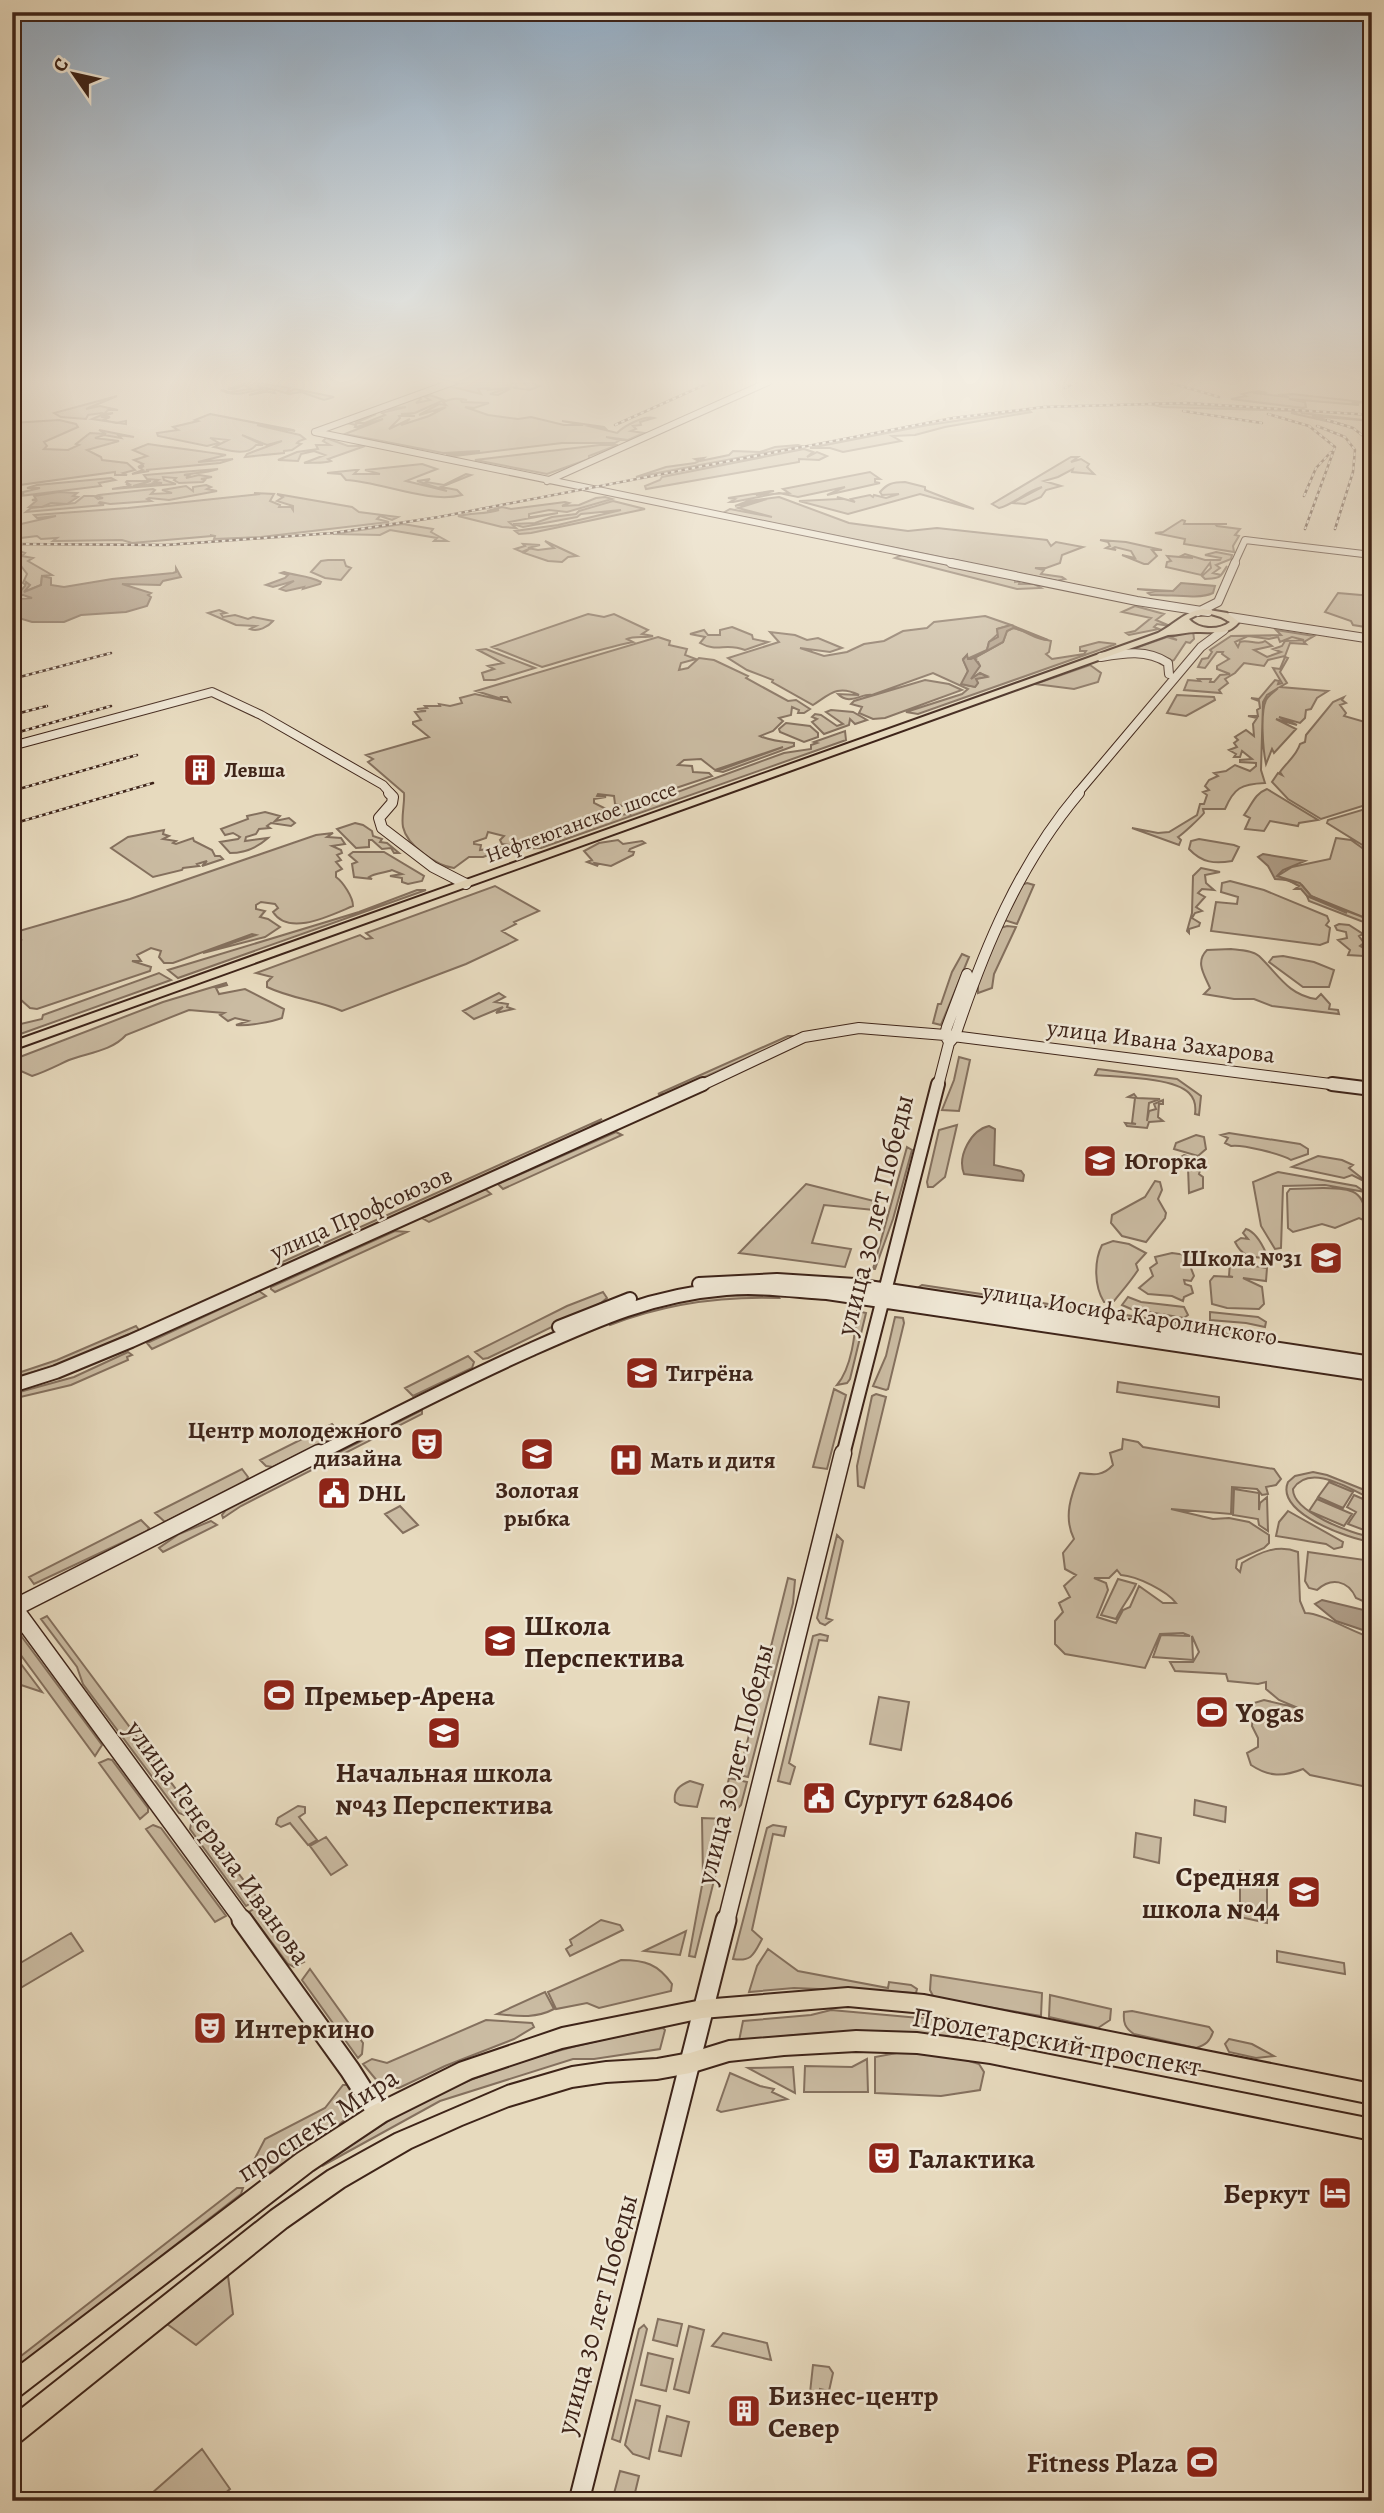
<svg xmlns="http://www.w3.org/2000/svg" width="1384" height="2513" viewBox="0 0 1384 2513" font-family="Alegreya,serif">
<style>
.green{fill:#cabba2;stroke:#84705e;stroke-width:2;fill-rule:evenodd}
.water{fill:#ae9c86;stroke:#816c5a;stroke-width:2}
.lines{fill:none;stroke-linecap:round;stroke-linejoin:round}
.secondary-far5-casing{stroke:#3e2419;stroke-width:8}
.secondary-far4-casing{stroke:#3e2419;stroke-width:10}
.secondary-far3-casing{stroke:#3e2419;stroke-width:12}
.secondary-far2-casing{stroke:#3e2419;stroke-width:16}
.secondary-far1-casing{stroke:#3e2419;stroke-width:19}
.secondary-casing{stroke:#3e2419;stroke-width:23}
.primary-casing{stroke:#3e2419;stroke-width:4}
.secondary-far5{stroke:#efe7d5;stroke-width:6}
.secondary-far4{stroke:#efe7d5;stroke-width:8}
.secondary-far3{stroke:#efe7d5;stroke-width:10}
.secondary-far2{stroke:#efe7d5;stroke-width:12}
.secondary-far1{stroke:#efe7d5;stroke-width:16}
.secondary{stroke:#efe7d5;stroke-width:19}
.primary{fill:#e7dabe;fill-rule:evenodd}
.rail-casing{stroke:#3e2419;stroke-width:2.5}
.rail{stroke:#efe7d5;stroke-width:2;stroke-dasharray:3.5;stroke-linecap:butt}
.labels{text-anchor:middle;stroke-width:5;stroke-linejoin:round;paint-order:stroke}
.far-poi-label{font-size:21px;font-weight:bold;fill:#3e2419;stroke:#efe7d5;text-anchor:start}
.far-street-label{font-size:21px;fill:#3e2419;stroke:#efe7d5}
.street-label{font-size:24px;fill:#3e2419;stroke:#efe7d5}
.poi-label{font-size:24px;font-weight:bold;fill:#3e2419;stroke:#efe7d5;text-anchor:start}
.near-street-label{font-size:28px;fill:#3e2419;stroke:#efe7d5}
.near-poi-label{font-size:28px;font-weight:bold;fill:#3e2419;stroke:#efe7d5;text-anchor:start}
</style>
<rect width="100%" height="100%" fill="#e7dabe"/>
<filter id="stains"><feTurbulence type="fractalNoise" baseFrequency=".00286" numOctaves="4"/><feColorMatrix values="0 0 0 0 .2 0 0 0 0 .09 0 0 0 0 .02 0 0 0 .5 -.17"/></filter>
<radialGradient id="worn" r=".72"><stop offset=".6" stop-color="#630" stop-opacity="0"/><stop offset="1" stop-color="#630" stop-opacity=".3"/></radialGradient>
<path class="green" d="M250 382 290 388 286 393 295 389 334 397 324 400 301 392 289 394 272 389 275 393 263 391 265 392 249 395 270 389 258 386 262 389C249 391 237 398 221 390L230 392 251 389 244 385 235 389H228Z
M469 382H519L518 383 521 384 526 382 522 385 531 382 540 386 530 390 515 388 517 386 515 383 507 385 512 387 508 388 510 389 498 395 490 394 508 388 487 390 490 388 478 389 481 394 448 386Z
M1251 392C1255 391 1262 391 1267 393H1253L1289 397 1278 395 1292 394 1372 403 1352 402 1359 405 1289 399 1305 402 1306 407 1303 408 1231 399 1246 396 1242 394Z
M430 395 444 400 415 413 401 414 415 416H399L400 418 389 429 410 419 401 425 429 416 446 407 419 415 439 404 446 405 443 402C452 398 458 398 467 400L460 399 462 402 489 403 474 408 465 407 488 415 518 419 531 417 564 425H583L562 421 604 427 606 429 585 425 617 433C624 426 644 415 654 418L640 422 641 425 633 426 636 429 631 431 644 433 628 440 606 437 620 440 615 443H562L455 456 446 455 480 451 443 453 345 434 383 419 357 427H355L356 425 347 423 376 414 355 423H365L385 415 382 413 385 412 406 407 386 409 419 397 421 399 416 403 430 400 425 397Z
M117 396 86 409 100 406 118 410H108L104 414 113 413 101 417H110L103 420 116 423 126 421V424L92 419 104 414 102 413 88 415 86 419 61 417 54 413Z
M1155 403 1299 410 1302 413 1372 421 1312 416 1348 426 1291 413H1296L1294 411 1163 407 1153 405Z
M1029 410 1031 412 945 427 915 435 892 436 901 441 843 452 830 448H810L928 425Z
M210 414 293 430 295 431 257 425 300 435 305 439 299 441 297 443 301 444 292 450 284 451V453L245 457 247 454 282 441 267 445 242 435 263 445H256C247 457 228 450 214 447L228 440 210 438 219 443 207 446 158 436 157 433 178 430 173 427 198 421 195 420Z
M59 420 76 424 78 427 44 442 47 446 44 449 68 450 79 445 76 444 90 433 106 434 99 430 134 437 118 435 121 438 104 435 95 438 119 441 87 450 101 457 102 460 127 463 135 470 123 473 127 475H115V472L12 486V423Z
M326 438 348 446H365L328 459 331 461C322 464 313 462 304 463L325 455 314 451 301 454 298 461 278 460 297 452 318 449 316 445H330L323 441Z
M148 444C175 448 200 451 226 455L198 462 233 459 220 463 146 470 149 471 132 474 143 470 140 468 144 466 138 467 143 464 134 460 147 456 133 450Z
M600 445H618L589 456V459L547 474 475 460Z
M798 445 801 446 636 477 666 467 695 463 699 461 695 459 704 458 700 461 729 455 733 451 760 452 775 447Z
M804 449 813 452 807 457 817 452 827 456 819 460 799 459V462L646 489 645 486 660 480 662 477Z
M1071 457H1078L1071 462 1081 459 1089 464 1087 467 1094 474 1072 472 1073 469 1058 477 1044 481 1061 486 1046 490 1041 497 1025 504 1012 503 1042 487C1026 491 1013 505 999 508L992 504Z
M422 464 437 469 406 481 447 491 417 481 430 479 426 482 444 485 466 474 471 475 441 487 457 490 462 495C429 504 382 482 346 480L341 474 327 473 355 470H358L354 474H380L365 470Z
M218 469C206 473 194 473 184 475L189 476 186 478 199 475 212 477 201 479 205 480 203 482 179 483 174 480 176 478 163 477 164 480 176 484 112 489 130 486 126 484H129L126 482 127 481H151L133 486 162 483 154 482 158 480 147 479 144 475Z
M870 472 880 479H875V482L880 483 827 495 845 487 798 497 779 493 733 502H730L735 499 728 498 771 491H774L756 495 789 493 783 489Z
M111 478 115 480 99 483 101 486 12 497 24 494 19 493 40 488H27L37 485Z
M905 482 925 487V490L974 509 920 494 848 514 799 501 840 499 837 497 855 502 851 499 870 495 873 497 874 495 886 498 899 494 882 495 880 492C887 484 892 482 905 482Z
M206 485 211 487 207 489 217 491 169 500 149 498 147 499 151 501 110 504 100 502 99 503 104 505 26 512 31 508 75 503 84 496H94L98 499 103 498 96 496 99 495 153 489 155 490 151 494 172 493 162 490 186 486 193 491V487Z
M254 493 274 494 270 501 280 505 279 507H291L293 510V506L277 501 283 497 277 494 352 507 359 512 398 517 392 520 380 516 377 519 389 522 261 537 214 539 215 536 210 535 212 536 132 543 122 540 56 541H53L57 538 41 539 37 536 12 539V526L56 516 37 518 34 515 128 508 260 494Z
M605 497 612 499 567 512 549 510 529 514V517H532L558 513 509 522 516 528 502 527 458 516C472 513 487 514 499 510L487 511 502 507 511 509 565 502 569 503 562 506 579 505 596 498Z
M779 497 849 523 908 531 937 528 1047 540 1051 546 1056 542 1083 547 1062 555 1060 563 1046 568H1035L1044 570 1041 574 1062 577 1065 579 1060 580 1062 582 723 513 730 509 772 517 738 508 767 499 735 506 748 501Z
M613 501 645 509 531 533 519 534 515 531 558 525 621 510 581 514 577 517 523 527 513 524 535 523 552 517 576 514 579 511Z
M1182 520 1185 521 1184 524H1227H1215L1217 526 1240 529 1235 535 1239 536 1233 546 1234 552 1184 544 1185 539 1155 533 1163 532Z
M403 524 433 529 431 532 447 541H434L437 538 390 530 380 535 333 534Z
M1100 540 1126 542 1162 550H1152L1157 556 1148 564H1144L1122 555 1135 558 1131 551 1115 547 1113 548 1116 550 1106 548 1110 546 1108 542Z
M545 541 577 556 568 557 562 562 548 561 524 553 529 549 522 552 515 549 525 546 523 544 540 545 528 548 538 550 554 548Z
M12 549 25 553 22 556 33 558 28 561 52 575 42 576 41 585 24 592 28 587 23 583 27 574 18 562 12 560Z
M1216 552 1232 555 1231 559 1216 565 1220 568 1213 573 1221 575 1227 566C1220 579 1219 578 1205 579L1202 576 1211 568 1210 563 1201 575 1166 567 1167 562 1171 561 1167 556 1193 558 1181 556 1185 554 1205 560H1220L1221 558 1205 555Z
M902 555 1015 579V582L1020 581 1019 584H1034L1041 588 1017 589 895 558Z
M328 560H344L346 566 351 568 341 580 325 578 311 572 321 561Z
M1338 593 1372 596V628L1353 625 1351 621 1325 612Z
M1135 606 1164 614 1156 620 1170 626 1157 624 1154 627 1159 629 1129 635 1126 633 1135 631 1151 618 1122 612Z
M219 610 226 613 221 614 223 617 235 615 248 619 253 617 273 621C268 627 258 632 250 629L256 626 236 625 208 613Z
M588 614 604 617 614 614 648 630 642 634 653 636C645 638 634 636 627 639L633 642C603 648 573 658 542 667L492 647Z
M985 616 1011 625 997 629 998 634 989 642 987 650 967 659V655L963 659 968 671 962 684 975 687 978 683 975 679 987 676 980 673 970 679 980 666 978 662 973 661 976 659 974 658 1003 642 1007 631 1013 628C1027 631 1037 638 1051 641L1049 652 1046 654 1052 659 1084 654 1086 651H1080V647L1099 642 1116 644 918 714 906 712 962 694 968 689 933 673 872 695C862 693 849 706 838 694L859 695C837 684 829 695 813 705L772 682 773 680 747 670 728 658 779 642 770 632 795 635 807 640 818 638 842 648 830 652 800 648 824 656 847 652 864 644 884 641 903 631 927 628 934 622Z
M732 627 752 635 753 639 768 642 745 650C725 642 718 653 700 643L705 637 690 634 704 630 708 635H720V630Z
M1276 630 1314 636 1304 642 1306 644 1290 643 1285 656 1268 660 1264 666 1244 663 1235 673 1225 679 1228 683 1219 690 1221 693 1184 690 1188 680 1200 681 1198 679H1211L1210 682H1214L1220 675 1230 674 1217 669V666L1229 659 1222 654 1223 652H1217L1205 668 1198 667 1202 659 1208 658 1212 652 1210 650 1231 636 1281 635ZM1248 636 1269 639 1278 637 1280 642 1292 637 1304 640 1285 641 1282 646 1273 649 1281 652 1267 657 1254 650 1272 646 1265 641C1259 646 1248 639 1240 642L1238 647 1235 642Z
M1193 631 1194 639 1190 643 1186 642 1174 660 1170 662 1127 651 1167 637 1177 640 1170 637Z
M658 637 670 641 669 645 687 649 685 655 696 659 681 663 679 670 688 668 699 658 714 660 748 676 746 678 788 701 796 700 810 709 804 713H798L799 710 792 707 791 715 779 718 783 721 773 731 760 736C768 740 784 742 794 743V746L723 772 717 771 783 747 715 770 701 759 684 760 678 765 692 766 693 772 709 773 712 776 622 806 615 804 614 796 598 794 597 796 606 797 594 799V803L608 810 618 811 518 846 502 844 500 840 504 836 488 832 486 838 474 842V844L481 845 480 850 502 847 503 850 483 857H469L454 868C437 866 407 846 403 827 401 817 405 803 404 793L368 762 373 759 366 755 429 737 413 724V722L421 720 415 712 426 711 417 709 427 708 425 706H440L439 704 450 706 462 703 460 698 475 694 510 702 507 697H501L502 699 476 691Z
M486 649 535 668 495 680H484L482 673 494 669 488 666 503 663 478 650Z
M1285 657 1288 658 1280 672 1287 683 1280 687 1328 691 1317 698 1311 709 1306 710 1305 718 1300 723 1279 717 1297 725 1276 719 1296 729 1274 753 1272 749 1266 764C1263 750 1260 713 1266 700 1268 696 1274 692 1278 688L1267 695 1263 702 1261 770 1265 783C1241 784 1234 788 1225 809H1203L1204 813C1200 818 1183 834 1178 837L1181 840 1179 845 1132 828 1158 833 1169 832 1197 815 1200 804H1204L1207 795 1203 792 1209 790 1205 786 1209 780 1218 776 1214 773 1226 771 1235 765 1250 771 1256 766V763L1240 762V760L1252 759 1242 751 1240 757H1234L1236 754 1229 750 1237 747 1234 743 1238 740 1235 737 1246 730 1254 736 1253 724 1257 718 1248 716H1258L1257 710 1260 708 1259 701 1251 698 1259 699 1275 680 1279 681 1278 684 1282 683 1273 668 1280 669Z
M1090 665 1101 673 1098 682 1074 689 1035 684Z
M925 680 949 684 962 690 885 718 873 719 859 713 862 707 851 704 854 701Z
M1177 695 1214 697 1215 700 1186 716 1167 713Z
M1344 697 1342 700 1346 703 1340 705 1346 713 1344 716 1372 724V803L1321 819 1288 799 1272 782 1278 773 1282 775 1280 772C1287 762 1297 755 1300 744L1305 742 1306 735 1333 702Z
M831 710 853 712 867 720 855 724 850 719 849 725 824 734 812 722 817 719 812 717 815 714 821 715 837 726 843 724 826 712Z
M786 723 810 726 818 733V737L804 742 780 732 779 729Z
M845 731 846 740 541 848 517 849 572 832 577 828 613 815 630 814 628 810 784 753 811 749V745L817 743 814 742Z
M1267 789 1318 820 1299 823 1298 826 1270 821 1264 831 1245 829 1250 818 1244 815C1252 805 1254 794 1267 789Z
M1372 807V851L1327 823 1328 820Z
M265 812 280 816 275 821 289 818 295 823 291 826 271 823 267 826 270 828 259 829 256 834 246 837 245 841 268 838C258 847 247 853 230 853L220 842 238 839 240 837 233 833 225 835 221 829 248 819 247 816Z
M355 823 363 825 372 831 373 836 382 839 380 842 387 843 399 853H394L391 848 382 849 372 840H369V847L356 848 337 829Z
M164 830 163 834 169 836 163 839 176 841 173 843 176 844 193 838 194 841 212 850 215 856H220L223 859 202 866 207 861 197 864 199 866 183 868 182 870 153 877 111 848 128 837Z
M333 833 327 837 341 838 345 844 332 846 341 850 342 853 337 855 341 860 336 862 342 869 336 872V877C343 882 353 897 353 906 331 915 289 937 273 912L278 908 275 904 261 902 256 905V909L265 911 260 917 268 919 280 927 265 937 203 953 256 935 252 934 173 963H164L159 957 161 951 151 948 137 955 141 961H132L151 967 150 971 37 1009 30 1008 20 999V993L12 991V941L22 940 17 938 19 931 130 899 316 835Z
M1336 838 1351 840 1372 855V920L1366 919 1365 922 1361 921 1309 901 1307 896 1347 913 1311 896 1302 885 1276 877 1292 867 1330 859Z
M1199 839 1234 845 1239 847 1232 861C1215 864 1202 863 1189 849L1191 841Z
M618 840 623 844 642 841 645 843 630 849 629 851 634 852 633 855 611 866 595 863 598 866 587 862 592 860 584 851 599 843Z
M353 852H384L424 876 422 881 408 884 402 882V878L390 876 402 874 392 870C385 873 375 873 369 877L372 879 354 877 352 864 357 862 349 855Z
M1201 868 1220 872 1205 875 1206 883 1214 890 1202 889 1198 893 1205 897 1196 907 1202 911 1195 913 1192 918 1200 923 1199 926 1189 929V933L1187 931 1192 913 1193 876Z
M1230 881 1264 890 1327 916 1329 921 1326 925 1330 928 1328 942 1320 945 1211 931 1216 902 1237 904 1238 897 1221 892 1222 883Z
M1027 883 1034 885 1017 924 1004 920 1021 885Z
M495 886 539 911 514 922 516 924 502 931 517 940 466 964 342 1011C317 1000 292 999 267 987V982L272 977 256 973 360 935 366 939 372 938 366 933Z
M417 890H426L178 978 168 970 359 912Z
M1339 924 1349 925 1363 934 1359 936 1364 943 1360 946 1365 949 1364 956 1348 955 1350 950 1338 940 1347 938 1346 932 1337 930 1335 926Z
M1007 926 1016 927 994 974 992 988 978 993V983L1000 928Z
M1231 949C1240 950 1252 950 1259 956 1278 974 1288 995 1316 999L1321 994 1330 1004 1329 1009 1338 1010 1339 1014 1272 1006 1254 999H1234L1204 994 1210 988C1204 974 1195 962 1207 950Z
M962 954 969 957 941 1025 933 1023 938 1004H941L952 972Z
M1283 956 1314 962 1334 970 1329 987H1303L1269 962 1273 957Z
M159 973 171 980 12 1037V1026L42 1019 43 1015Z
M226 983 227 985 216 988 219 994 245 989 284 1009 282 1018C271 1022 249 1026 236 1025L248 1021 235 1018 228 1021 220 1015 224 1013 189 1010 126 1035C112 1051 87 1053 69 1060 56 1066 45 1072 32 1076L21 1071H12V1060L163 1002Z
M499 993 505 997 495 1002 508 1004 507 1007 513 1009 496 1013 503 1007 474 1019 463 1011Z
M788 1036H796L667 1094H658Z
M959 1057 970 1060 959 1111 942 1110 954 1080Z
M1098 1069 1177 1079 1201 1096 1199 1115 1195 1114C1196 1107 1195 1099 1189 1093 1174 1077 1117 1077 1095 1075Z
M1134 1094 1137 1098 1160 1099 1149 1103 1147 1121 1149 1111 1156 1109 1154 1104 1163 1100V1104H1159L1158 1117 1163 1121 1149 1122 1147 1128 1127 1126 1125 1123 1136 1124 1132 1123 1135 1098 1128 1097Z
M602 1119 583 1132 285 1265 282 1262Z
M957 1125 945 1177 933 1187H928L927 1182 939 1130Z
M616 1132 622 1135 503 1189 498 1184Z
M1229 1133 1300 1144 1308 1149V1154L1291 1160C1282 1154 1241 1144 1231 1146L1225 1143 1228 1138 1221 1135Z
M1196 1135 1204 1137 1206 1149 1198 1156 1174 1149 1176 1143Z
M907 1147 912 1150 893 1219 875 1269H873Z
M1184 1155 1196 1159 1198 1165 1201 1167 1199 1174 1203 1177V1188L1189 1193 1188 1168 1180 1166 1176 1160Z
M1318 1156 1342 1160 1353 1165 1349 1168 1368 1183 1352 1175 1344 1178 1292 1167Z
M1278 1172 1356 1186 1365 1192 1325 1185 1283 1186 1281 1248 1275 1249 1261 1226 1253 1182Z
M1155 1181 1160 1182 1162 1190 1158 1199 1166 1213 1165 1218 1146 1242 1122 1236 1111 1223 1112 1215 1145 1197Z
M806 1184 878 1202V1207L874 1210 824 1205 812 1243 851 1249 845 1267 739 1253Z
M1323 1188C1354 1189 1363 1189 1368 1222L1359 1218 1335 1228 1322 1224 1293 1232 1288 1228 1287 1193 1290 1189Z
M485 1189 491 1194 429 1222 422 1218Z
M1246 1229C1256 1232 1262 1244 1266 1253L1264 1258C1249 1257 1242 1256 1235 1242L1241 1238 1248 1239 1243 1233Z
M395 1231 407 1232 275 1292 271 1289V1287Z
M1113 1241 1129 1244 1146 1253 1136 1264 1138 1270C1131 1281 1122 1291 1114 1301L1104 1302C1094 1286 1094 1261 1102 1245Z
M1172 1253 1186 1255 1193 1259 1189 1263 1194 1276 1191 1281 1184 1280 1185 1284 1191 1286 1193 1293 1184 1297 1183 1301 1172 1296 1148 1294 1139 1288 1153 1276 1150 1268 1157 1263 1155 1257Z
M1230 1262 1267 1268 1266 1281 1243 1278 1262 1287 1264 1304 1259 1309 1227 1308 1212 1304 1210 1281 1214 1276 1233 1277 1229 1276Z
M922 1285 1075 1308 1072 1312 916 1289Z
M259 1291 266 1296 152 1349 147 1343Z
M603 1292 607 1298 601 1303 488 1358 483 1359 475 1352 567 1306Z
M732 1292 776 1294 779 1298C721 1296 664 1304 610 1325L608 1321 651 1306Z
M1128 1297 1141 1302 1184 1307 1188 1315 1184 1318 1131 1309 1122 1305Z
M1085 1309 1276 1337 1277 1342 1255 1341 1090 1316Z
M857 1311 866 1313 850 1379 847 1383 837 1385C852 1367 855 1334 857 1311Z
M1210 1312 1258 1317 1266 1322 1265 1327 1246 1323 1210 1320Z
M895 1317 903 1318 904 1323 888 1389 886 1390 873 1386 886 1356Z
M136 1326 139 1330 61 1364 12 1378V1375L57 1360Z
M128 1352 132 1355 127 1357 128 1360 71 1385 12 1399V1394L74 1377Z
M468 1356 474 1362 472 1368 413 1396 405 1388Z
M1118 1382 1219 1397V1407L1117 1392Z
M834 1389 846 1395 827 1469 813 1467Z
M876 1394 886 1397 864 1488 858 1486 857 1466 872 1396Z
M422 1410V1414L241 1506 223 1518 222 1515 226 1510Z
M332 1424 338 1431 323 1442 273 1467 266 1466 260 1460Z
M1123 1439 1138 1442 1143 1447 1274 1469 1281 1479 1276 1485 1266 1487 1268 1494 1262 1495 1257 1489 1232 1487 1231 1514 1171 1509 1213 1519 1229 1518 1249 1522 1269 1535V1543L1264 1548 1237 1560 1236 1568 1240 1572 1242 1563C1260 1552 1278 1544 1298 1552L1300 1601 1305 1613C1322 1613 1352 1632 1372 1638V1788L1310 1775 1303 1769C1283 1777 1269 1777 1251 1765L1247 1753 1258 1747V1738L1252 1726 1254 1703 1264 1700 1298 1708 1279 1700 1266 1689V1682L1258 1684 1228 1681 1226 1674 1175 1671 1170 1662H1193L1199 1652 1192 1636 1193 1660 1153 1657 1161 1635 1190 1636 1183 1633 1160 1634 1145 1668 1065 1654 1055 1644V1621L1063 1612 1059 1603 1070 1597 1064 1586 1076 1575 1065 1569 1063 1553 1074 1539C1063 1517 1071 1495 1080 1473 1095 1475 1103 1476 1113 1465L1110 1453 1122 1449ZM1117 1570 1121 1575C1137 1576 1167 1591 1176 1603H1163L1139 1586 1130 1607 1123 1610 1116 1623 1097 1617 1108 1590 1106 1583 1094 1578H1109Z
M242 1469 248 1477 245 1482 165 1522 155 1513Z
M1313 1472 1327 1475 1372 1493V1499C1351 1490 1310 1462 1293 1489 1292 1512 1352 1534 1372 1537V1542C1349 1539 1275 1513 1288 1482L1295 1476Z
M1329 1482 1353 1492 1343 1508 1318 1497Z
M1234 1489 1259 1493V1510L1260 1503 1267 1497 1268 1531 1259 1525 1258 1519 1233 1515Z
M1354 1495 1372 1503V1533L1348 1524 1356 1512 1347 1507Z
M1317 1499 1352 1514 1344 1526 1309 1511Z
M400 1506 418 1525 403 1533 385 1514Z
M1288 1511 1343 1542 1342 1547 1334 1549 1326 1544 1276 1536 1279 1522Z
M141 1520 149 1528 147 1531 34 1584 29 1577Z
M211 1521 217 1525 163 1552 159 1548 179 1534Z
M837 1535 843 1541 826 1618 832 1620 825 1625 820 1623 817 1618Z
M1308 1552 1372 1561V1605L1356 1598C1348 1580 1331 1577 1317 1590L1309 1588 1305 1581Z
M788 1578 795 1580 793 1603 748 1777 731 1773 735 1762 742 1763Z
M1118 1579 1136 1584C1130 1598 1122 1606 1116 1619L1101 1615Z
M47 1616 193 1812 184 1815 179 1813 83 1684 77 1667 41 1619Z
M19 1633 102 1745 95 1756 12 1643V1637Z
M820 1634 828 1636 827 1641 819 1640 789 1763 795 1767 790 1784 778 1781 813 1636Z
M12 1652 42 1692 12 1682Z
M879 1697 909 1702 901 1750 870 1744Z
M108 1759 112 1760 148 1808V1812L140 1819 99 1763Z
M729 1778 747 1782 741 1805 737 1809 723 1804Z
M690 1781 703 1785 697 1807 680 1805 675 1802C673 1790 680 1785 690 1781Z
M1195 1800 1226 1807 1225 1822 1194 1815Z
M298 1806 305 1807V1813L299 1817 317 1840 308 1845 290 1823 281 1827 276 1824 278 1818Z
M702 1818 725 1819 728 1824 695 1957 689 1956 703 1880Z
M197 1819 258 1899 246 1906 190 1829 191 1824Z
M153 1825 161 1828 226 1916 215 1922 146 1829Z
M773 1825 786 1827 784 1836 773 1834 752 1930 762 1939C754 1954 752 1962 733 1959L767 1828Z
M1136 1833 1161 1838 1159 1863 1134 1857Z
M326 1837 347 1865 331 1875 310 1846Z
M1240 1871 1267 1876V1923L1240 1917Z
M261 1904 304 1962 294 1967 288 1964 249 1912Z
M601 1920 620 1925 623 1930 570 1956 566 1949 572 1945 570 1940Z
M686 1931 680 1955 644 1951Z
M71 1933 83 1951 12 1993V1968Z
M768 1949 798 1971 888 1988 889 1982 911 1985 917 1989 916 1993 794 1988 749 1992 757 1966Z
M1277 1951 1344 1963 1345 1974 1277 1962Z
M621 1960C645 1960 658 1964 672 1984L671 1991 599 2008 587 2003 556 2009 548 1992Z
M310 1969 363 2043 362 2054 358 2058 302 1980Z
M931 1975 1042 1993 1041 2016 934 1998 930 1990Z
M545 1992 554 2009C535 2019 517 2016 497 2014Z
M1050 1995 1111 2009 1110 2020 1098 2028 1049 2017Z
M831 2010 953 2021 1039 2037 1037 2052C1008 2047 978 2039 948 2036 878 2029 808 2032 739 2041L743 2021 811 2015Z
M1132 2011 1209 2027 1213 2032C1210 2041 1206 2045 1196 2048L1134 2034C1125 2028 1123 2023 1124 2012Z
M486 2020 532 2023 534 2027 514 2039 445 2066 399 2088H383L363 2064 372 2059 387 2063Z
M663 2028 665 2030 660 2049 594 2059H573L440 2101 322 2166 325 2162C361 2139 397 2113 436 2095 509 2061 584 2041 663 2028Z
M1229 2039 1252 2044 1274 2056 1256 2058 1229 2052 1225 2044Z
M902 2052 949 2055 979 2064 984 2072 980 2090 941 2096 875 2093V2057Z
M867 2059 868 2092H804L805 2066 852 2067Z
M793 2067 795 2093 748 2068Z
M730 2073 760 2086 774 2089 772 2092 787 2099 721 2112 717 2110Z
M343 2085H347C350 2091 356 2097 355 2105 352 2124 285 2161 267 2174 259 2176 255 2175 250 2168L265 2139 325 2108Z
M237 2188H243L241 2194 12 2372V2363Z
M228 2276 233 2314 196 2345 167 2324Z
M658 2319 682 2324 677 2346 653 2340Z
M644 2325 647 2329 620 2442 612 2439 639 2329Z
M689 2326 704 2330 689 2393 674 2389Z
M723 2333 767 2343 771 2360 712 2346Z
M648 2353 673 2359 666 2391 641 2385Z
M813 2365 829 2367 833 2373 829 2391 820 2389 817 2404 809 2402Z
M636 2400 660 2406 649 2459 633 2454 625 2445Z
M667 2416 689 2422 681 2456 659 2451Z
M202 2449 230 2489 216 2501H143Z
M620 2471 639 2476 633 2501H612Z"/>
<path class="water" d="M59 492 77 493 73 496 78 497 67 504 51 503 42 507H29L36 501 32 500 36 499 34 496Z
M176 568 181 577 163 581 160 585 122 584 151 593 148 595 151 597 147 606 126 612 81 615 64 622H32L12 616 17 610 13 606 17 599 32 598 23 595 15 597 25 586 26 582 30 585 24 592 41 585 42 576 51 578V585L64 587 112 579 173 573 176 572Z
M284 572C296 576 308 575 321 582L320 584 303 589 304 587 286 591 280 589 294 581 273 587 266 585 285 578 288 575 281 573Z
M1181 583 1215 586 1213 593C1199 600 1168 594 1151 595L1148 593 1155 591 1137 589 1173 591Z
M1011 625 1048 640C1035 640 1026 630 1013 628L1007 631 1003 642 974 658 980 666 971 679 980 673 987 677 976 679 978 683 975 687 961 684 968 671 963 660 967 655 968 659H971L987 650 989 642 998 637 997 629Z
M1263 854 1305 861 1283 870 1277 876 1300 883 1311 896 1368 919 1307 896 1301 889H1295L1299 886 1288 880 1275 879 1268 866 1258 857Z
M989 1126 995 1129 994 1165 1021 1171 1024 1175 1023 1181 964 1174C957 1156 971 1130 989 1126Z
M1322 1600 1372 1612V1633L1336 1621 1315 1604Z"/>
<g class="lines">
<defs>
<path id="secondary-far5" d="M315 432 959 564
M315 432 453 382
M547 481 768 382
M1234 564 1245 540 1372 555"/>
<path id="secondary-far4" d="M951 563 1137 601 1208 612
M1198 612 1218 602 1235 563
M1230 617 1372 639
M1101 657C1124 653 1147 649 1168 663L1169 674
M12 746 212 692 261 715 383 785 391 794
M1077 794 1201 647 1224 630"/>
<path id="secondary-far3" d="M389 793 393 797 392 803 379 818 382 828 433 867 466 884
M949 1042 945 1035 947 1027 967 974
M700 1086 804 1037 859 1028 945 1035 1346 1086
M938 1086 949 1043 955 1036C984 949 1019 864 1079 793"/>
<path id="secondary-far2" d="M1332 1084 1372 1089
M699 1284 777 1280 855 1285 1372 1363
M559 1327 630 1299
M12 1386 56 1372 131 1341 703 1084
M316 1455C387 1419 458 1382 530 1350 597 1320 652 1295 726 1289 760 1286 794 1291 827 1293L1372 1374
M843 1455 938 1084"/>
<path id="secondary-far1" d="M12 1605 244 1922
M12 1609 319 1453
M726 1922 843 1453"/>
<path id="secondary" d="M242 1920 350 2070 378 2114
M579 2501 726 1920"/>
<path id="primary" d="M1203 609 1227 613 1239 622C1227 637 1213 631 1196 632 1187 632 1177 635 1168 635L12 1050V1042L1158 633C1175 624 1184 612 1203 609ZM1211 614 1221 617 1230 622C1218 631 1199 630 1189 619L1197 615Z
M848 1988 924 1995 1372 2084V2104L924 2013 848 2006 702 2018 562 2048 472 2078 386 2121 313 2170 21 2395 12 2398V2371L297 2154 370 2107 459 2063 562 2028 702 2000Z
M856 2031 917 2033 990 2043 1372 2119V2140L990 2063 917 2053 856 2051 784 2055 729 2061 690 2073 657 2079 606 2082 572 2087 509 2106 462 2125 411 2148 344 2187 287 2227 21 2441 12 2444V2416L271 2211 328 2171 395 2134 507 2086 572 2067 606 2062 657 2059 690 2053 729 2041Z"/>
</defs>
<use href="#secondary-far5" class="secondary-far5-casing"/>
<use href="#secondary-far4" class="secondary-far4-casing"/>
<use href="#secondary-far3" class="secondary-far3-casing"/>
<use href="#secondary-far2" class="secondary-far2-casing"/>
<use href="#secondary-far1" class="secondary-far1-casing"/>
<use href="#secondary" class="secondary-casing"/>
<use href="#primary" class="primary-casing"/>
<use href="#secondary-far5" class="secondary-far5"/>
<use href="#secondary-far4" class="secondary-far4"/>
<use href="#secondary-far3" class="secondary-far3"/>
<use href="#secondary-far2" class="secondary-far2"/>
<use href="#secondary-far1" class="secondary-far1"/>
<use href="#secondary" class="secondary"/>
<use href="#primary" class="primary"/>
<defs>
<path id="rail" d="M1167 382 1219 397
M1065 388 1077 382
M1183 411 1262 423
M1268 414 1309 426 1335 447 1305 529
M1327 420 1353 428 1367 439 1365 450
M615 425 711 382
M1317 426 1345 437 1355 450 1353 472 1335 529
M1304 496 1316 468 1331 452
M12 544 166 545 333 533 439 517 953 418 1044 407 1187 403 1372 415
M12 679 111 653
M12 715 47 706
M12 734 111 706
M12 791 137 755
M12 824 153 783"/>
</defs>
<use href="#rail" class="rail-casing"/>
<use href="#rail" class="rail"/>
</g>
<linearGradient id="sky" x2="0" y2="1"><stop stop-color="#91aac1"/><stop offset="0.52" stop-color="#f4eee2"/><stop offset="1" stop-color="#f4eee2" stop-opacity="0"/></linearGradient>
<rect width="1384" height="734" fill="url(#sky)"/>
<defs>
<symbol id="building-square" viewBox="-11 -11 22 22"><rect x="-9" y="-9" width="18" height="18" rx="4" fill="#8f2418" stroke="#efe7d5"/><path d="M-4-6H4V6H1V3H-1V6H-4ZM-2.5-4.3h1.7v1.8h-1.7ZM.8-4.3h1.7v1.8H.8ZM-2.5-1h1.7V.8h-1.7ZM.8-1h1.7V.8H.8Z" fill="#fff"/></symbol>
<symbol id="school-square" viewBox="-11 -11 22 22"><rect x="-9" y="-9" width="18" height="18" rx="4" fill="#8f2418" stroke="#efe7d5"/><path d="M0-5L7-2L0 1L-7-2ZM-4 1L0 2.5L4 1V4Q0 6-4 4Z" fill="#fff"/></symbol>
<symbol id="theatre-square" viewBox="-11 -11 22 22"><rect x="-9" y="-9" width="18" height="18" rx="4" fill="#8f2418" stroke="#efe7d5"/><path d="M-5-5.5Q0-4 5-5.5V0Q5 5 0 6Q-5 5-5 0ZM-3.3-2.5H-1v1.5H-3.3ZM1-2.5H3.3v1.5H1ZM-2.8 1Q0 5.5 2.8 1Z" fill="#fff"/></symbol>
<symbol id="hospital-square" viewBox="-11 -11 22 22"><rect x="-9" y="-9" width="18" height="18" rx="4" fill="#8f2418" stroke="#efe7d5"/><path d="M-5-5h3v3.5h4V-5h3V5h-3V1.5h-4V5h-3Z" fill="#fff"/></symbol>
<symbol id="civic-square" viewBox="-11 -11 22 22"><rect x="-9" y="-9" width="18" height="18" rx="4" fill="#8f2418" stroke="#efe7d5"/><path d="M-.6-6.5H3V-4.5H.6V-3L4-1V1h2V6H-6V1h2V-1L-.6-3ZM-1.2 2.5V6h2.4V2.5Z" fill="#fff"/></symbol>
<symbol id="stadium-square" viewBox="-11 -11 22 22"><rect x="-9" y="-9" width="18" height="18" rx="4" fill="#8f2418" stroke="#efe7d5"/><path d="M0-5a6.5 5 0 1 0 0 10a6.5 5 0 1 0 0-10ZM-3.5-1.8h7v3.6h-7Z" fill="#fff"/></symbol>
<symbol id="hotel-square" viewBox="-11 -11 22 22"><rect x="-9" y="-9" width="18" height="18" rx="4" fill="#8f2418" stroke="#efe7d5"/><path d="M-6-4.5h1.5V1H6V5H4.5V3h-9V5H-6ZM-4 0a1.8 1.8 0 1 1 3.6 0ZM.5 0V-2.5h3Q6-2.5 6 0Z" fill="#fff"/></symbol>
</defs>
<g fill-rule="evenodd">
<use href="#building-square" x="181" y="751" width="38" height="38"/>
<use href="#school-square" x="1081" y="1142" width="38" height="38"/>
<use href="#school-square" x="1307" y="1239" width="38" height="38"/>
<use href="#school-square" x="623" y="1354" width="38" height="38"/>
<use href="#theatre-square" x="408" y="1425" width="38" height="38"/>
<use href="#school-square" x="518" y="1435" width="38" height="38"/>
<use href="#hospital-square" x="607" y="1441" width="38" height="38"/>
<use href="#civic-square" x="315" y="1474" width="38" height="38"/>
<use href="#school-square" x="481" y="1622" width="38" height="38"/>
<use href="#stadium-square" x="260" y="1676" width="38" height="38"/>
<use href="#stadium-square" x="1193" y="1693" width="38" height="38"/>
<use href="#school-square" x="425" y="1714" width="38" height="38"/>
<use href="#civic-square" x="800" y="1779" width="38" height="38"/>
<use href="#school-square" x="1285" y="1873" width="38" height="38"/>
<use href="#theatre-square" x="191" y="2009" width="38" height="38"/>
<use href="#theatre-square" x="865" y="2139" width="38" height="38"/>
<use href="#hotel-square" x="1316" y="2174" width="38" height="38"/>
<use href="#building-square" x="725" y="2392" width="38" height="38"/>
<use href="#stadium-square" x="1183" y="2443" width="38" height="38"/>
</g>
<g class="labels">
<g class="far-poi-label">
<text x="224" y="777">Левша</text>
</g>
<g class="far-street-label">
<text transform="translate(581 822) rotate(-20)" y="7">Нефтеюганское шоссе</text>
</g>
<g class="street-label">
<text transform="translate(1161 1041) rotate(7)" y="8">улица Ивана Захарова</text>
<text transform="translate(361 1213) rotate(-24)" y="8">улица Профсоюзов</text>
<text transform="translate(1130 1314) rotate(9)" y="8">улица Иосифа Каролинского</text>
</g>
<g class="poi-label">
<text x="1124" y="1169">Югорка</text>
<text x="1302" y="1266" text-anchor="end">Школа №31</text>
<text x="666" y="1381">Тигрёна</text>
<text x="402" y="1438" text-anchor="end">Центр молодежного<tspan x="402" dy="28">дизайна</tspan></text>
<text x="650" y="1468">Мать и дитя</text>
<text x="537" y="1498" text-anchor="middle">Золотая<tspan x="537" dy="28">рыбка</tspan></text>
<text x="358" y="1501">DHL</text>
</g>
<g class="near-street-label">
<text transform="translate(874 1215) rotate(-76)" y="10">улица 30 лет Победы</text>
<text transform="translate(734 1764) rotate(-76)" y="10">улица 30 лет Победы</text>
<text transform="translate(219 1842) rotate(54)" y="10">улица Генерала Иванова</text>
<text transform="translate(1057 2041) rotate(10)" y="10">Пролетарский проспект</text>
<text transform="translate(317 2124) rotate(-33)" y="10">проспект Мира</text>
<text transform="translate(596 2314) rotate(-75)" y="10">улица 30 лет Победы</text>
</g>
<g class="near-poi-label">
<text x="524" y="1635">Школа<tspan x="524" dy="32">Перспектива</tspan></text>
<text x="304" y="1705">Премьер-Арена</text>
<text x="1236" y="1722">Yogas</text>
<text x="444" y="1782" text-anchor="middle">Начальная школа<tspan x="444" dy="32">№43 Перспектива</tspan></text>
<text x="844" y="1808">Сургут 628406</text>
<text x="1280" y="1886" text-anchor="end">Средняя<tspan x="1280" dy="32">школа №44</tspan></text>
<text x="234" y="2038">Интеркино</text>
<text x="908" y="2168">Галактика</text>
<text x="1310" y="2203" text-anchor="end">Беркут</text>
<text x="768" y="2405">Бизнес-центр<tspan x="768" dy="32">Север</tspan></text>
<text x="1178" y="2472" text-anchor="end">Fitness Plaza</text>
</g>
</g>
<rect width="1384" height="2513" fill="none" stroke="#e7dabe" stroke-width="42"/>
<rect x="14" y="14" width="1356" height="2485" fill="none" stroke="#3e2419" stroke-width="3.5"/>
<rect x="21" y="21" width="1342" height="2471" fill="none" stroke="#3e2419" stroke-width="2"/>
<g transform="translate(74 74) rotate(304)" stroke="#efe7d5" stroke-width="5" paint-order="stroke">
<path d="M0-5L12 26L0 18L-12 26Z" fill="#3e2419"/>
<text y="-10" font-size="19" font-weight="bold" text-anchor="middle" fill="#3e2419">С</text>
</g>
<rect width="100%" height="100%" filter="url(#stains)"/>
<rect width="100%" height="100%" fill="url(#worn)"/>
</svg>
